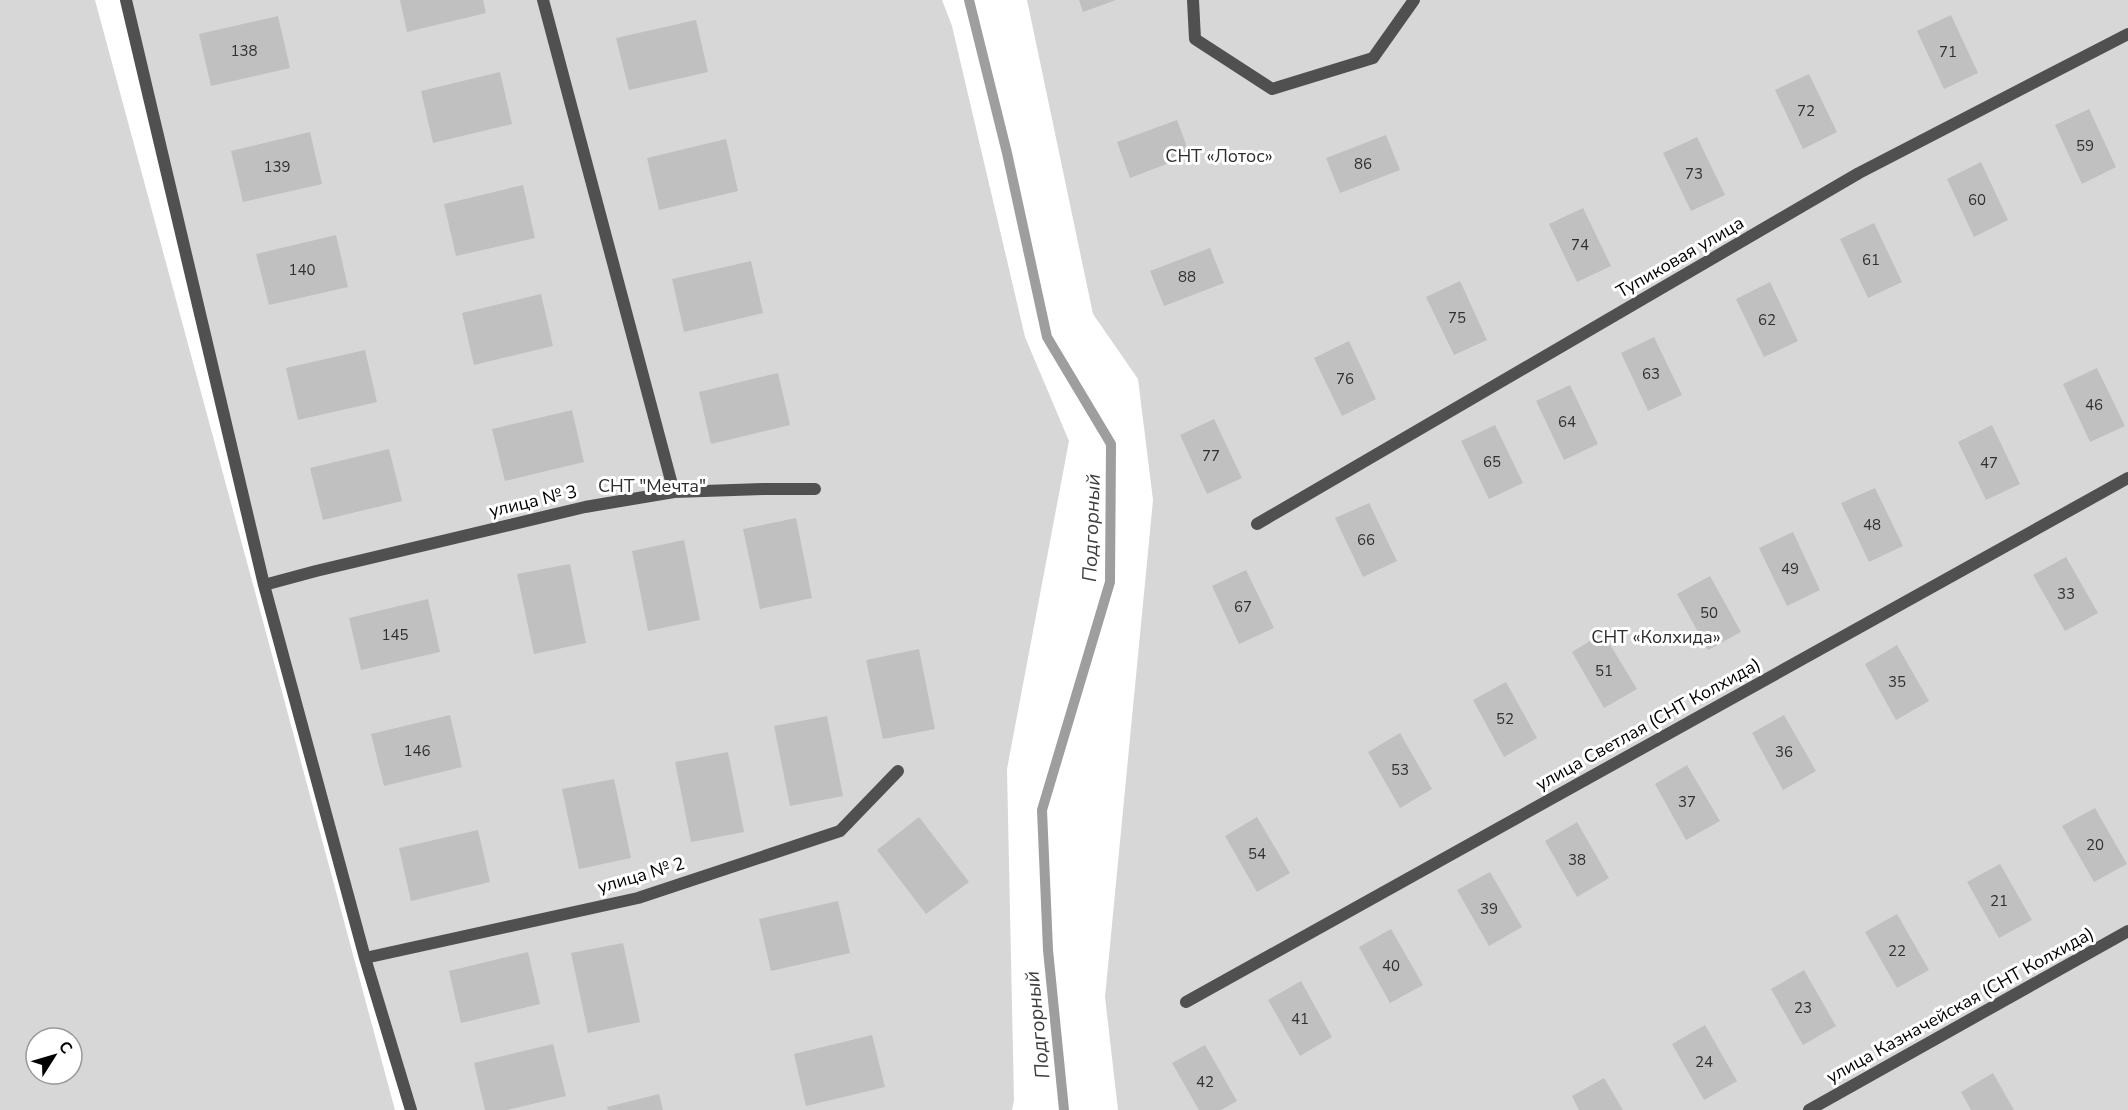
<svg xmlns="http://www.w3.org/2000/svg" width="2128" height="1110" viewBox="0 0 2128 1110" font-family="'Nunito Sans',sans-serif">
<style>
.green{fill:#d7d7d7;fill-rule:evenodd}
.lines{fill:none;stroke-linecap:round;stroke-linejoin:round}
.stream{stroke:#9e9e9e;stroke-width:10}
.building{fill:#c0c0c0}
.street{stroke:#505050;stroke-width:12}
.labels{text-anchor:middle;stroke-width:6;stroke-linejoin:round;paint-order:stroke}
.number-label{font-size:15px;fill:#303030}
.park-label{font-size:18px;fill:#2e2e2e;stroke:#fff}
.street-label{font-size:18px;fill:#000;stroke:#fff}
.water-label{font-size:20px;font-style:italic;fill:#3f3f3f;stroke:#fff}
</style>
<rect width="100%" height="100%" fill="#fff"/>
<path class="green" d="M0 0H95L395 1110H0ZM36 1038H72V1074H36Z
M126 0H942L952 26 1025 337 1069 441 1007 769 1014 1100 1012 1110H408L264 585Z
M1027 0H2128V1110H1118L1105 997 1153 500 1138 379 1093 314Z"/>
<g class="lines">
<path class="stream" d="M969 0 1007 153 1047 337 1111 444 1110 582 1042 810 1048 950 1064 1110"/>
</g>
<path class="building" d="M400 0H483L486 13 407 32Z
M1079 0H1116L1083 12Z
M1951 15 1978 73 1944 89 1917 31Z
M278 16 290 68 211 86 199 34Z
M696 20 708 72 629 90 616 38Z
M500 72 512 124 433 143 421 91Z
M1809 74 1837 132 1803 149 1775 90Z
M2089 109 2116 167 2082 184 2055 125Z
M1177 120 1190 155 1130 178 1117 142Z
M310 132 322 184 243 202 231 151Z
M1386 135 1400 170 1340 193 1326 158Z
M1697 137 1725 195 1691 211 1663 153Z
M726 139 738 191 659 210 647 158Z
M1981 162 2008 220 1974 237 1947 179Z
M523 185 535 238 456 256 444 204Z
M1583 208 1611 266 1577 282 1549 224Z
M1874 223 1902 282 1868 298 1840 239Z
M336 235 348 287 269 305 256 254Z
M1210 248 1224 283 1164 306 1150 271Z
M751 261 763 313 684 332 672 279Z
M1460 281 1487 340 1454 355 1426 297Z
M1770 282 1798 341 1764 357 1736 299Z
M541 294 553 346 474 365 462 313Z
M1654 337 1682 395 1648 411 1621 353Z
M1349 341 1376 399 1342 416 1314 358Z
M365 350 377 402 298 420 286 368Z
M2097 368 2125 426 2090 442 2063 384Z
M778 373 790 425 711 444 699 392Z
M1570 385 1598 444 1564 460 1536 401Z
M572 410 584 462 505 481 492 429Z
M1214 419 1242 478 1207 494 1180 435Z
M1495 425 1523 483 1489 499 1461 441Z
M1992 425 2020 484 1986 500 1958 442Z
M389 449 402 501 323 520 310 468Z
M1875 488 1903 546 1869 562 1841 503Z
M1369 503 1397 561 1363 577 1335 518Z
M796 518 812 598 760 609 743 529Z
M1793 532 1820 590 1787 606 1759 548Z
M684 540 700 620 648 631 632 551Z
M2066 557 2098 613 2065 631 2033 575Z
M570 564 586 643 534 654 517 574Z
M1246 570 1274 628 1239 644 1212 586Z
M1710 576 1741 632 1708 650 1677 594Z
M428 599 440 652 361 670 349 618Z
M1603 633 1637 689 1604 708 1572 652Z
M1897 645 1929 701 1896 720 1865 664Z
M919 649 935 729 883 739 866 660Z
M1506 682 1537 738 1504 757 1473 700Z
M450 715 462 767 384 786 371 734Z
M1784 715 1816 771 1783 790 1752 733Z
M827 716 843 796 790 806 774 726Z
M1400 733 1432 789 1400 808 1368 752Z
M728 752 744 832 691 842 675 762Z
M1687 765 1720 821 1686 840 1655 784Z
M614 779 631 858 579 869 562 789Z
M2095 808 2127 864 2094 882 2062 826Z
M919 817 969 882 926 914 877 850Z
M1257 817 1290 873 1257 892 1225 836Z
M1577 822 1609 878 1577 897 1545 841Z
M478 830 490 882 411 901 399 848Z
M2000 864 2032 920 1999 938 1967 882Z
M1490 872 1522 927 1489 946 1457 890Z
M838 901 850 953 771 971 759 919Z
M1897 914 1929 970 1897 988 1865 932Z
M1391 929 1423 985 1390 1003 1359 947Z
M623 943 640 1022 588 1033 571 953Z
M528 952 540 1004 461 1023 449 971Z
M1804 970 1836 1026 1803 1045 1771 989Z
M1301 981 1332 1037 1300 1056 1268 1000Z
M1705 1025 1737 1081 1704 1100 1672 1044Z
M872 1035 885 1087 806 1106 794 1054Z
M553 1044 566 1096 507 1110H485L474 1063Z
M1205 1045 1237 1101 1221 1110H1199L1172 1063Z
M1993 1073 2014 1110H1971L1961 1092Z
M1604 1078 1623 1110H1579L1572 1096Z
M659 1094 663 1110H608L607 1107Z"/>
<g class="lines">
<path class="street" d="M126 0 264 585 365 958 411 1110
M543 0 674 492
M1193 0 1195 39 1272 89 1373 58 1414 0
M1257 524 1859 173 2128 34
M264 585 316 571 585 507 674 492 763 489H815
M365 958 638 898 840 831 898 771
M1186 1002 2128 478
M1809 1110 2128 931"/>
</g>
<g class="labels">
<g class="number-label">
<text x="244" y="56">138</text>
<text x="1948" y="57">71</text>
<text x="1806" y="116">72</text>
<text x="2085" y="151">59</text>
<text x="1363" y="169">86</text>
<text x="277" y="172">139</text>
<text x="1694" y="179">73</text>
<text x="1977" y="205">60</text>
<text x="1580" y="250">74</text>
<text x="1871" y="265">61</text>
<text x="302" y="275">140</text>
<text x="1187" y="282">88</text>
<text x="1457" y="323">75</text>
<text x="1767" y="325">62</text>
<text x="1651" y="379">63</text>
<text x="1345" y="384">76</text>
<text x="2094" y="410">46</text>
<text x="1567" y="427">64</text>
<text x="1211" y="461">77</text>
<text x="1492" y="467">65</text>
<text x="1989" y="468">47</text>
<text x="1872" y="530">48</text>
<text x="1366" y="545">66</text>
<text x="1790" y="574">49</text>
<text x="2066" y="599">33</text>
<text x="1243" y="612">67</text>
<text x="1709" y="618">50</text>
<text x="395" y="640">145</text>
<text x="1604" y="676">51</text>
<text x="1897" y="687">35</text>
<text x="1505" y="724">52</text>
<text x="417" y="756">146</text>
<text x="1784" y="757">36</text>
<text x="1400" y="775">53</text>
<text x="1687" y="807">37</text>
<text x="2095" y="850">20</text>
<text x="1257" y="859">54</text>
<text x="1577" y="865">38</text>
<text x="1999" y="906">21</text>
<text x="1489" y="914">39</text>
<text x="1897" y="956">22</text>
<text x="1391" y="971">40</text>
<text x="1803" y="1013">23</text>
<text x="1300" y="1024">41</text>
<text x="1704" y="1067">24</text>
<text x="1205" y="1087">42</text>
</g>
<g class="park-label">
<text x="1219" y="162">СНТ «Лотос»</text>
<text x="652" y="492">СНТ "Мечта"</text>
<text x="1656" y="643">СНТ «Колхида»</text>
</g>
<g class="street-label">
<text transform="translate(1680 257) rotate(-30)" y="6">Тупиковая улица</text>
<text transform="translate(533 501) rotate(-13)" y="6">улица № 3</text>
<text transform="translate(1648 724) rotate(-29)" y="6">улица Светлая (СНТ Колхида)</text>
<text transform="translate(641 875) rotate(-16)" y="6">улица № 2</text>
<text transform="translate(1960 1005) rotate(-29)" y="6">улица Казначейская (СНТ Колхида)</text>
</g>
<g class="water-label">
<text transform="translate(1091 528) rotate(-88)" y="7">Подгорный</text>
<text transform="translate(1037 1025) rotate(-96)" y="7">Подгорный</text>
</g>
</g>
<g transform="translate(54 1056) rotate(53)"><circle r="28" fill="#ffffff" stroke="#999999" stroke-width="1.5"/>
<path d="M0-4.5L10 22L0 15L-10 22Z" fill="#000000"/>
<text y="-9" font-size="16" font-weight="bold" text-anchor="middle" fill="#000000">С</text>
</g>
</svg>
